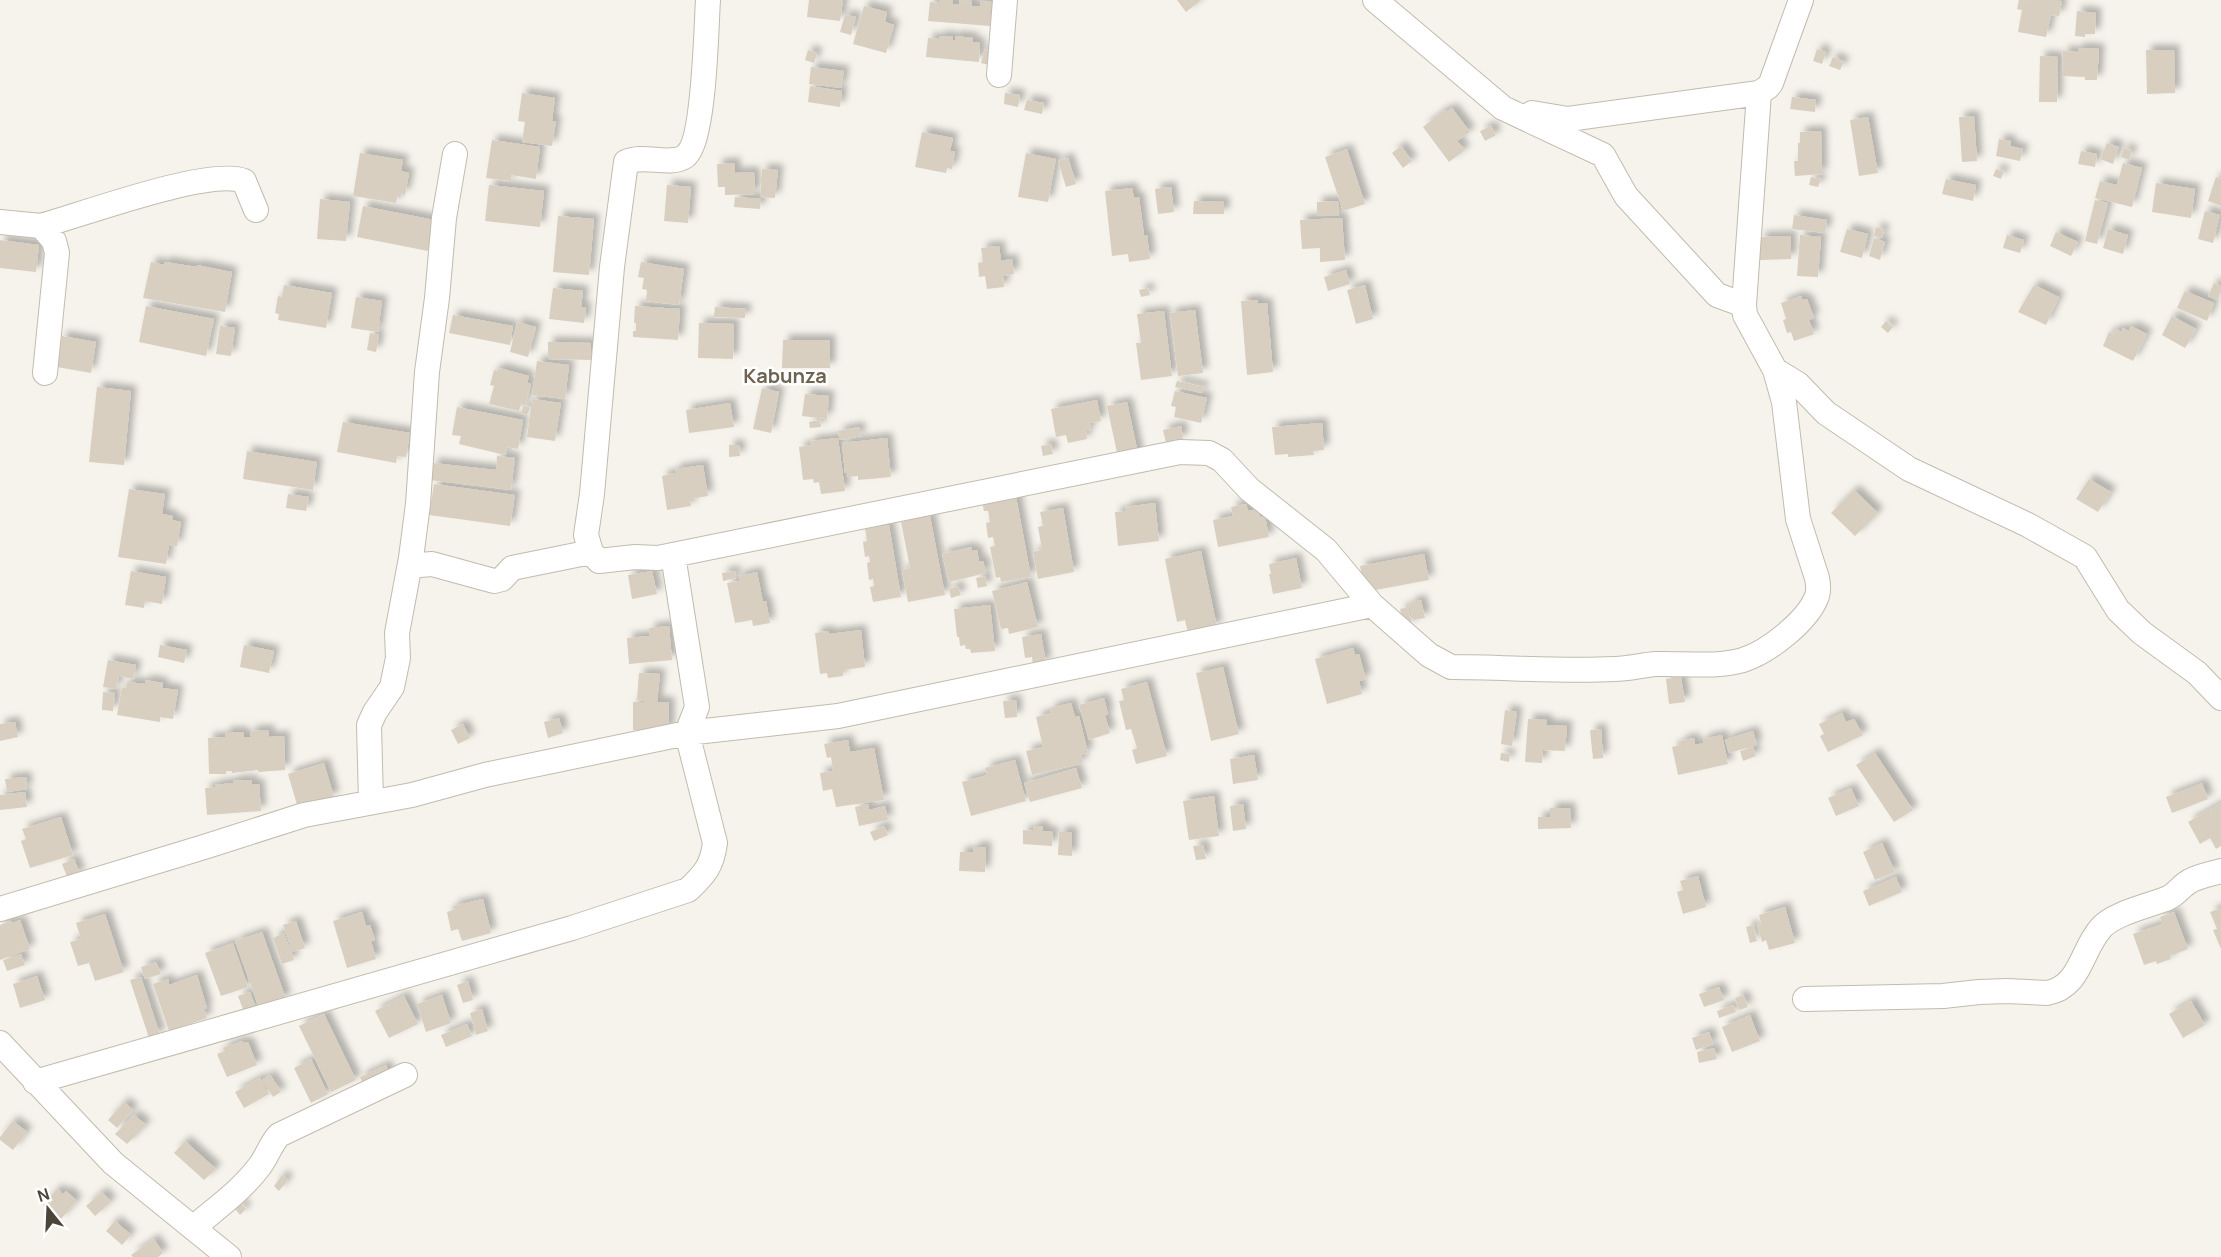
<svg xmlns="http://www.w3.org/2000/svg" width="2221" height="1257" viewBox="0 0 2221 1257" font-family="Manrope,sans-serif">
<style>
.building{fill:#d8cfc1;filter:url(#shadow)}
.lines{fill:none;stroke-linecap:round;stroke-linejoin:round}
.minor-casing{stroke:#c2bbae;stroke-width:26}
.minor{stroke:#fff;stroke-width:24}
.labels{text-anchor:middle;stroke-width:5;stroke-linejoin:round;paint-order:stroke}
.quarter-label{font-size:20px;font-weight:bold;fill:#6e6250;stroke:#fff}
</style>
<defs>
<filter id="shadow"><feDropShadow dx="5.5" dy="-5.5" stdDeviation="3" flood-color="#0004"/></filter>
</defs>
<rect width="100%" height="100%" fill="#f6f3ec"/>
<path class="building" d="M809 0H843L840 21 807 17Z
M939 0H953V4H959V0L972 1V6H980V1L992 2 990 26 928 21 930 2 939 3Z
M1177 0H1201L1186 12Z
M2019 0 2062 1 2059 16 2051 15 2046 37 2018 32 2022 10 2017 9Z
M864 6 887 12 885 22 894 25 886 53 853 44Z
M2077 11 2096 13 2095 34H2085V37L2075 36Z
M845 15 856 17 851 35 840 32Z
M940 36 953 37V40H955V36L973 38 972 42 980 43 979 62 926 57 928 38 939 39Z
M2078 48 2099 49 2097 80H2085V77L2062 76 2063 51 2078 52Z
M985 49 993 51 989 65 981 63Z
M1817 49 1826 52 1822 64 1813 61Z
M808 50 817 53 814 63 805 60Z
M2146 50H2174L2175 93 2147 94Z
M2040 56 2058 57 2057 102H2039Z
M1833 57 1844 62 1840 70 1829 66Z
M811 67 844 71 841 88 809 84Z
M810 86 842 91 840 107 808 102Z
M522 93 555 98 552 121H556L552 146 522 142 525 122 518 121Z
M1005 93 1020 95 1018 107 1004 104Z
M1792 97 1816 100 1815 112 1790 109Z
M1027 100 1044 103 1042 114 1024 110Z
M1452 108 1470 132 1457 141 1465 150 1449 162 1423 127 1445 110 1446 112Z
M1974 116 1977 161 1962 162 1959 117Z
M1868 117 1878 173 1859 176 1850 120Z
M1491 126 1496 135 1485 141 1480 131Z
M1821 131 1822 174 1795 176 1794 161H1798V143H1800V132Z
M922 132 953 138 950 151 955 152 952 169 947 168 946 173 915 167Z
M1999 139 2011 141 2010 146 2023 149 2020 161 1996 156Z
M492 140 540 147 536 179 511 175V181L486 178Z
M2107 143 2119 147 2113 164 2100 159Z
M1401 146 1412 161 1403 168 1392 153Z
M2124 148 2132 151 2129 160 2121 157Z
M1347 149 1365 204 1343 211 1325 157Z
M2081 151 2097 154 2095 167 2078 164Z
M360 153 403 160 401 171 409 173 405 195 398 193 396 203 353 196Z
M1026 153 1056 159 1048 202 1018 197Z
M1068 158 1076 184 1066 187 1058 161Z
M735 163V173L754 172 755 194 725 195V187H718L717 164Z
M2123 163 2142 168 2132 207 2095 198 2100 181 2117 185Z
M762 169 778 170 775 198 760 197Z
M1996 169 2004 171 2001 179 1993 176Z
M1811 177 1821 179 1818 187 1809 185Z
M2216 177 2221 179V206L2208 201Z
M1946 179 1976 185 1973 201 1942 194Z
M2156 183 2195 189 2191 218 2152 212Z
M489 185 544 191 540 227 485 221Z
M667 185 691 187 688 223 664 221Z
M1171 187 1174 212 1158 214 1155 189Z
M1132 188 1134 198 1139 197 1144 235H1147L1150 259 1129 262 1128 254 1112 256 1105 191Z
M735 197 761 199 760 209 734 207Z
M320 199 350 202 346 241 317 239Z
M2095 200 2108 203 2097 244 2085 241Z
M1194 201 1224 202V214H1193Z
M1338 201 1339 216H1317V202Z
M363 206 434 220 428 251 357 237Z
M2205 211 2220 215 2213 243 2198 239Z
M1794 215 1827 220 1825 233 1792 229Z
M558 216 594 219 589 275 553 272Z
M1342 218 1345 260 1320 262V248L1302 249 1300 220Z
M1876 227 1884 230 1882 238 1874 236Z
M1847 229 1868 234 1862 258 1840 252Z
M2108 229 2128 235 2123 254 2103 248Z
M2056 232 2078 242 2071 256 2050 246Z
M1800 235 1821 237 1818 277 1797 276Z
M2007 235 2024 240 2020 253 2003 248Z
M1791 236V259L1760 260V237Z
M1874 238 1885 242 1880 260 1869 256Z
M0 240 39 245 36 272 0 268Z
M999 246 1001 261 1012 259 1014 274 1003 276 1004 287 987 289 985 276 979 277 978 263 983 262 981 248Z
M151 262 164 265 165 262 197 267V265L232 272 225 312 143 298Z
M641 262 684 269 679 305 646 301 647 290 642 289 644 278 638 277Z
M1346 270 1350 284 1328 291 1324 277Z
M2214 283 2221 286 2218 300 2208 296Z
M284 285 332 293 326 328 278 320 279 314 275 313 278 296 282 297Z
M1365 285 1373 319 1356 324 1347 290Z
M2034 285 2059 297 2046 325 2018 312Z
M553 288 583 291 581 307 586 308 584 323 549 319Z
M1148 288 1150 295 1141 297 1139 290Z
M2185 291 2214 303 2207 321 2177 308Z
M1801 296 1802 300 1807 299 1814 318 1809 320 1814 334 1794 341 1791 332 1787 333 1783 320 1786 319 1781 303Z
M356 297 382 301 378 332 351 328Z
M1258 300V304L1267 303 1273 372 1247 375 1241 301Z
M146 306 214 319 206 356 139 342Z
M635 306 680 309 678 340 633 337V331H636V323H634Z
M715 307 746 309 745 318 714 317Z
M1195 310 1203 373 1178 376 1170 313Z
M1164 311 1172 376 1141 380 1136 343H1141L1137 314Z
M453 315 513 326 510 345 449 333Z
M2172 316 2196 329 2185 348 2162 335Z
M1886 321 1893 327 1888 333 1881 327Z
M517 322 536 327 528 357 510 352Z
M699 323 734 324 733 359 698 358Z
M220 326 235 328 231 356 216 354Z
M2131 326 2147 334 2133 361 2103 346 2109 332 2113 334 2116 329 2121 332 2123 328 2129 331Z
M370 333 379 335 376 352 367 350Z
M62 336 96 342 91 373 57 367Z
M783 340H830V368H782Z
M548 342 591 343V360L548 359Z
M537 361 569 365 565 399 532 395Z
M499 368 529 376 527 383 531 384 526 403 522 401 519 411 489 404 494 386 490 385 494 370 498 371Z
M1177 381 1204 387 1202 393 1175 387Z
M97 387 131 391 124 465 89 462Z
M762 388 779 392 771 433 753 429Z
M1175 391 1207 398 1201 423 1174 417 1176 407 1171 406Z
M805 394 829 396 827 419 802 416Z
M532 399 561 403 555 441 527 437Z
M1097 400 1101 421 1090 423 1091 430 1086 431 1087 439 1068 443 1066 435 1056 437 1051 409Z
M1127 402 1139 458 1119 462 1107 406Z
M730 403 734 427 689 433 686 410Z
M524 405 530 408 527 415 521 413Z
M457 407 523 420 518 449 507 447 505 455 459 444 461 436 452 435Z
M820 420 821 427 810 428 809 422Z
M343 422 410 433 406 457 397 456 396 463 337 452Z
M1322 423 1324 450 1313 451 1314 455 1288 457V454L1275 455 1272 427Z
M1181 426 1183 439 1166 443 1163 430Z
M859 427 861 436 840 440 838 431Z
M838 438 845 491 821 494 819 482 814 483 813 479 803 480 799 447 811 445 810 441Z
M887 438 891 477 858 480V476L848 477 847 473H845L842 443Z
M1051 444 1053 454 1043 456 1041 446Z
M729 445H739L740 456 729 457Z
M247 451 317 462 313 490 243 479Z
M497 456 515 458 511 490 430 480 433 463 496 470Z
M703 465 708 496 690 499 691 506 667 510 662 476 675 473V469Z
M2089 479 2111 492 2098 512 2076 499Z
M434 484 515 495 510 526 429 515Z
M129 489 165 494 162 514 173 516 172 520 181 522 177 546 169 545 166 564 118 557Z
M1854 490 1878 513 1855 536 1831 513Z
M1015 491 1031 577 1001 582 1000 577 996 578 990 547 995 546 993 537 988 538 986 523 990 522 988 511H984L981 497Z
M288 494 309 497 306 511 286 508Z
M1155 503 1159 541 1118 546 1115 512 1126 511 1125 507Z
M1246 504 1248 511 1258 509 1260 517 1265 516 1269 537 1218 547 1213 520 1233 516 1231 507Z
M1063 508 1074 572 1038 579 1033 552 1042 550 1038 527 1043 526 1040 512Z
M930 516 945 595 908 602 902 570 910 568 901 522Z
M889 525 901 597 873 602 870 587 874 586 873 579 869 580 867 563 870 562 869 556 865 557 863 542 867 541 865 529Z
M971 547 972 551 977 550 979 561H983L986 573 949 582 942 554Z
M1201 551 1217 627 1188 633 1185 620 1177 622 1165 559Z
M1424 554 1429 580 1365 592 1360 566Z
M1296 558 1302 588 1273 594 1269 574H1271L1269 564Z
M131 571 166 577 162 604 145 601 144 608 125 605Z
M652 571 657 594 632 599 628 575Z
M735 571 736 578 723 581 722 573Z
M757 572 763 602 766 601 770 623 753 626 752 620 735 623 727 583 739 581V576Z
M985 576 987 586 978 588 976 578Z
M1027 582 1038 627 1009 634 1008 628 1001 629 992 591Z
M958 586 961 595 951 598 949 589Z
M1421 600 1425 618 1413 620 1409 603Z
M990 605 995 651 971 653 970 649H966L965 645 960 646 959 637H957L954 609Z
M1408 607 1412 624 1404 626 1400 609Z
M669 626 672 660 629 664 627 638 650 636 649 628Z
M861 630 865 667 843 670V676L828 678 827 673 820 674 815 633 828 631 829 634Z
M1041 634 1046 663 1033 666 1032 657 1025 658 1022 637Z
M160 645 187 650 184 663 158 657Z
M244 645 274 651 269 673 240 667Z
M1353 648 1355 655 1359 654 1366 679 1359 681 1362 694 1327 704 1315 659Z
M108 660 136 665 133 679 119 676 116 689 103 687Z
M1223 667 1239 734 1211 741 1196 673Z
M639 673 660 674 657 702H669V731L633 730V702H650L637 700Z
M1681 677 1685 702 1669 704 1666 679Z
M145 680 163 683 162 688 178 690 173 719 160 717V722L117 715 122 687 126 688 127 682 145 684Z
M1147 682 1167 756 1136 764 1132 750 1137 748 1131 729 1126 730 1119 701 1124 700 1121 689Z
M103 692 115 693 113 711 102 710Z
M1104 698 1108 714 1105 715 1110 733 1089 740 1079 705Z
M1016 700 1017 717 1005 718 1003 701Z
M1071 703 1075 717 1079 716 1088 753 1081 755 1083 763 1032 775 1026 751 1043 747 1036 717 1051 713 1050 708Z
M1505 710 1517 712 1512 746 1501 744Z
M1842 713 1846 722 1854 719 1863 735 1828 752 1820 736 1824 734 1819 724Z
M559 718 563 733 548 738 544 722Z
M1528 719 1547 720V725L1567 726 1565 751 1543 750 1542 763 1525 762Z
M15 722 18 737 0 741V724Z
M463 724 470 738 458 744 451 730Z
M1601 729 1603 758 1593 759 1590 730Z
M269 730V737L284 736 285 770 258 772V770L232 773V771H226V774H209L208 738 225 737V732H243L244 737H251L250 731Z
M1753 731 1757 745 1729 753 1725 740Z
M1722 735 1728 764 1678 775 1672 747 1681 745 1680 741 1694 738 1695 745 1704 743 1703 739Z
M848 740 850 752 874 748 884 800 836 807 832 789 823 791 820 773 833 771 831 757 827 758 824 744Z
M1753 747 1756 756 1743 761 1740 751Z
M1501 753 1510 754 1509 762 1500 760Z
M1875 753 1913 810 1894 822 1856 765Z
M1254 755 1258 780 1233 784 1230 759Z
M1015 760 1026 801 971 816 962 782 987 775 985 768Z
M324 763 334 797 298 808 288 774Z
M1076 768 1082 788 1030 802 1024 783Z
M26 777 27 789 7 792 5 779Z
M252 780V785L259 784 261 811 207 815 205 788 215 787V785L233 783V781Z
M2202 783 2208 799 2172 813 2166 797Z
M1851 788 1859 806 1836 816 1828 798Z
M25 792 27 807 0 810V795Z
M1214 796 1219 836 1189 840 1183 801Z
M2221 803V846L2216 849 2210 838 2200 844 2188 822Z
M868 804 869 810 885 806 888 820 859 826 855 807Z
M1243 804 1246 829 1233 831 1230 806Z
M1550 808H1570L1571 828 1538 829V817H1550Z
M61 817 73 855 30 868 21 841 26 839 22 829Z
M884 826 888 835 874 841 870 832Z
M1034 826H1043V831L1053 832 1052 846 1023 844V830L1033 831Z
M1059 832H1072V856L1058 855Z
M1882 843 1895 872 1875 880 1863 852Z
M1203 845 1206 859 1196 860 1193 846Z
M974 847H986L985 872 959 871 960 852H973Z
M74 859 80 874 68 879 62 864Z
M1698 876 1706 907 1683 914 1677 892 1683 890 1680 881Z
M1896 877 1902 892 1869 906 1863 891Z
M483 899 491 933 462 941 458 929 451 931 447 912 454 910 453 906Z
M1785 907 1795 943 1769 950 1766 940 1762 942 1757 925 1761 924 1759 915Z
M2221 908V949L2213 930 2217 929 2210 912Z
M362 912 366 926 370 925 375 940 371 941 376 959 347 968 333 921Z
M2174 912 2188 949 2170 956 2171 959 2157 964 2156 961 2144 965 2133 934 2162 924 2160 917Z
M105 914 124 972 95 981 89 963 78 966 70 942 81 939 76 923Z
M20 920 30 949 0 960V925L11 921 12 923Z
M296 921 305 948 292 952 283 925Z
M1753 925 1757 941 1750 943 1746 927Z
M262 932 286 999 259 1008 235 941Z
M284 933 294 960 282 964 273 938Z
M233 943 248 987 221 996 205 953Z
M21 954 25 965 7 971 3 960Z
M156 962 161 974 145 979 141 967Z
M197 975 207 1008 204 1009 207 1018 169 1031 153 984 168 979 169 985Z
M37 976 45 1000 20 1008 13 984Z
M141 977 160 1035 149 1038 130 980Z
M468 981 473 1000 463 1003 457 985Z
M1719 987 1724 1000 1704 1007 1699 994Z
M250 992 257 1011 245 1015 238 996Z
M442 995 451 1023 426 1032 417 1004Z
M1743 995 1748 1007 1739 1010 1735 998Z
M404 996 418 1024 389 1038 375 1011Z
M2191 1001 2205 1025 2183 1038 2169 1014Z
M1733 1005 1736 1012 1719 1018 1717 1011Z
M482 1009 488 1031 476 1035 470 1013Z
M324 1014 356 1080 331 1092 299 1026Z
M1750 1015 1760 1041 1732 1052 1722 1027Z
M467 1024 472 1036 446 1047 441 1035Z
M1709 1032 1713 1044 1696 1050 1692 1038Z
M242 1041 243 1043 248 1042 257 1065 227 1077 217 1054 225 1051 223 1048Z
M1714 1048 1717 1059 1699 1063 1697 1052Z
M311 1059 328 1094 311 1103 294 1068Z
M386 1065 391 1078 365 1089 360 1077Z
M270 1075 281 1092 273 1097 262 1080Z
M260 1078 269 1094 244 1108 235 1092Z
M124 1102 133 1110 117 1128 108 1120Z
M134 1115 146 1125 127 1144 115 1134Z
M13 1121 27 1132 13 1150 0 1140V1137Z
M185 1141 216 1169 204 1180 174 1153Z
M282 1175 288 1180 279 1191 274 1186Z
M57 1189 63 1194 66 1191 77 1201 60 1220 43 1205Z
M102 1192 111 1202 95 1216 86 1206Z
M241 1203 246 1209 240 1215 235 1209Z
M115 1221 131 1235 122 1245 106 1231Z
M154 1239 163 1253 158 1257H133L131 1255Z"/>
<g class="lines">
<defs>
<path id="minor" d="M708 0C706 27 705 144 684 157 669 166 644 154 626 162L612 267 592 494 586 535 591 552 599 561 635 557 658 558 1180 452 1209 453 1222 460 1249 489 1326 550 1372 605 1429 655 1451 667C1505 667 1561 672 1615 669 1629 669 1642 665 1656 664 1684 663 1716 668 1743 660 1768 652 1808 621 1817 596 1819 590 1818 583 1817 578L1798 519 1784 402 1775 370 1745 315 1744 305 1717 295 1626 196 1603 155 1503 108 1375 0
M999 75 1005 0
M1532 113 1568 119 1759 93 1768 87 1771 83 1801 0
M0 222 41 226 54 241 57 253 45 373
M41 226C81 215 210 167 244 181L256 210
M1744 305 1759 93
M1775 370 1798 384 1826 413 1909 469 2028 525 2085 557 2118 610 2142 633 2197 673 2221 698
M411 558 420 565 432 564 494 581 502 579 512 568 591 552
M371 802 369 725 375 712 392 687 398 658 397 633 411 558 418 504 427 372 437 298 444 218 455 154
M0 909 204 847 304 815 412 795 485 775 687 733 838 716 1372 605
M1805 999 1943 996 1979 992 2007 991 2047 993C2081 987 2081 950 2101 928 2114 913 2149 906 2168 898 2177 894 2182 885 2190 881 2199 876 2211 874 2221 871
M0 1043 113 1163 229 1257
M35 1082 572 928 688 890C705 874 712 866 715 843L687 733 697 707 673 555
M193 1228C215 1209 241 1191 259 1167 267 1157 270 1145 279 1135L405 1075"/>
</defs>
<use href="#minor" class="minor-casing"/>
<use href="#minor" class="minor"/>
</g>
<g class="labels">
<g class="quarter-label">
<text x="785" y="383">Kabunza</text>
</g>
</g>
<g transform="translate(48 1209) rotate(342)" stroke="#ffffff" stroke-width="4.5" paint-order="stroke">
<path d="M0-4.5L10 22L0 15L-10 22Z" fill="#4b4439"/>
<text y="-9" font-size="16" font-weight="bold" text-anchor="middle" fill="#4b4439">N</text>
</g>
</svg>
